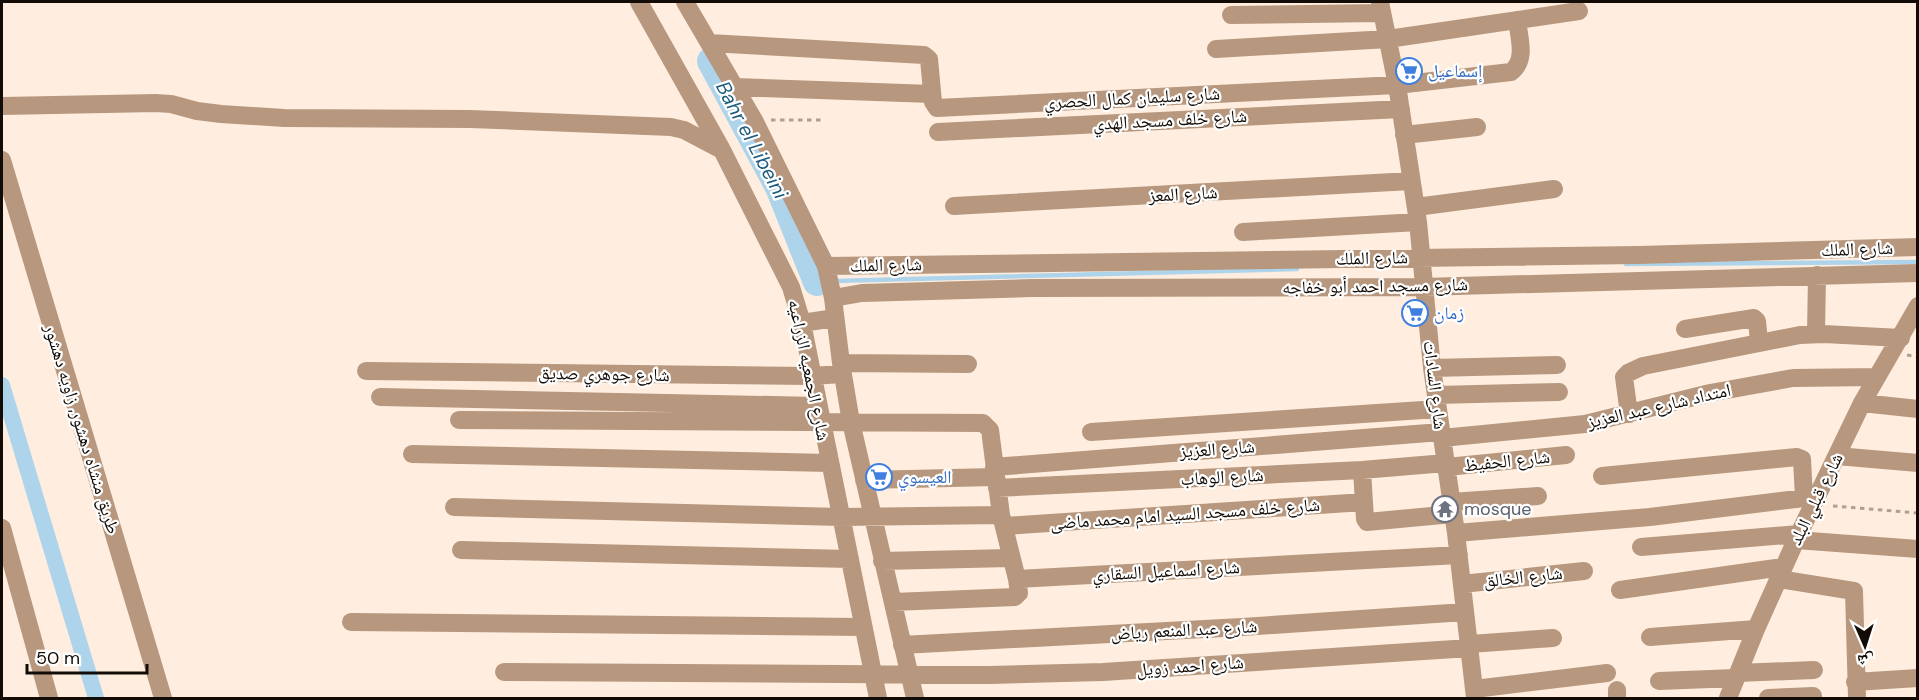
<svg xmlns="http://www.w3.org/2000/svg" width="1919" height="700" viewBox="0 0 1919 700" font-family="'DM Sans','Noto Naskh Arabic',sans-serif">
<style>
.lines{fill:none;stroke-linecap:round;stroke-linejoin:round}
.stream{stroke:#aed4ec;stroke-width:4.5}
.canal{stroke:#aed4ec;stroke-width:16}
.river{stroke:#aed4ec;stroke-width:28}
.path{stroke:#ada094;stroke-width:3;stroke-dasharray:4.5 4.5;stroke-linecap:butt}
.minor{stroke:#b7987f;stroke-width:18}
.labels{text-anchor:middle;stroke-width:4.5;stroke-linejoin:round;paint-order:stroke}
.shop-label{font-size:18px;fill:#366cbe;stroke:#fff;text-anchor:start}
.street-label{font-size:18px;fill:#130c06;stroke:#fff}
.worship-label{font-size:18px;fill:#5b616d;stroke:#fff;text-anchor:start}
.water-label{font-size:20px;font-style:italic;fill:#1d5c7e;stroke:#fff}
</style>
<rect width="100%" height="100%" fill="#ffeedf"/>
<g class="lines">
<path class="stream" d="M1626 264 1918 262
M834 281 1297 269
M2 391H3"/>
<path class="canal" d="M2 385 96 698"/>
<path class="river" d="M711 61 779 187 817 282"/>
<path class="path" d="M771 120H823
M1907 355 1918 357
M1833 506 1918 513"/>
<path class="minor" d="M639 2 722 150 791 287 802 323 878 698
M685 2 754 120 826 266 833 298 841 363 851 422 915 698
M1380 2 1397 85 1418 222 1432 368 1456 533 1475 698
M1231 15 1382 13
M709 43 924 55 929 59 933 102 937 108 1397 85 1511 72C1527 60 1519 38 1517 20
M1216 49 1388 39 1579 11
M735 87 932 94
M2 106 156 103 171 104 197 111 221 114 284 118 470 119 671 127 684 130 722 150
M938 132 1401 109
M1404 135 1477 127
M2 160 163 698
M954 206 1411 181
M1416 207 1554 189
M1243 232 1418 222
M826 266 1639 255 1918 247
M833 298 862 293 1032 288 1423 287 1918 273
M802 323 835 318
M1685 329 1754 318 1757 321 1759 342
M1816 334 1817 275
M841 363 968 364
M1432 368 1557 365
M366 371 811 376 842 374
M1436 395 1559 392
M380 397 817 406
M1862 403 1918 409
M1629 414 1624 377 1628 373 1643 366 1800 335 1824 334 1901 338
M459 420 983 423 990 430 1001 515 1017 579
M1091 432 1438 409
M1442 438 1585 424 1710 393 1793 378 1877 377
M412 454 829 463
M1837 456 1918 463
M994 467 1441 432
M1447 467 1566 455
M1362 470 1365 519 1367 522 1453 514
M1602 476 1797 457 1802 459 1804 498
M864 480 995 477
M997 488 1362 470 1446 463
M1451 502 1538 496
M454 507 841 517 1001 515
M1005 526 1364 502
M2 528 49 698
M1456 533 1650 517 1804 498 1817 499
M1796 540 1918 549
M1641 547 1799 534
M461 550 850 559
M882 561 1010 558
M1778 579 1854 591 1857 698
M1462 584 1584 571
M1620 590 1783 567
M893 602 1015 597 1019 593 1017 579 1459 555
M351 622 863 627
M1650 637 1756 629
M1470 644 1553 638
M902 645 1242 627 1465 612
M504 672 989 675 1103 672 1470 648
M1738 673 1814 670
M1659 681 1736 678
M1855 682 1918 678
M1474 689 1607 673
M1617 690V698
M1728 698 1756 629 1796 540 1862 403 1918 306
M1768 698 1813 696"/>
</g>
<defs>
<symbol id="supermarket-ring" viewBox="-11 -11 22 22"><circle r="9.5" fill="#fff" stroke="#3f7fe0" stroke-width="1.5"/><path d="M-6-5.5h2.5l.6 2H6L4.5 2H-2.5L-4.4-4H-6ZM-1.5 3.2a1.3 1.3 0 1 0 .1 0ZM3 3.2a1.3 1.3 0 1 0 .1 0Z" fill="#3f7fe0"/></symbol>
<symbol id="temple-ring" viewBox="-11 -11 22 22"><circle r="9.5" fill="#fff" stroke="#6b7280" stroke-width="1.5"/><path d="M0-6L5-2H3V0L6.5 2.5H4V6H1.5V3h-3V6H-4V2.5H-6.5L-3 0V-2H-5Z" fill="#6b7280"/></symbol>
</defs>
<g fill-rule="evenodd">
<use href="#supermarket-ring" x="1394" y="56" width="30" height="30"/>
<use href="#supermarket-ring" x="1400" y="298" width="30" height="30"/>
<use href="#supermarket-ring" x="864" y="462" width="30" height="30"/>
<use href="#temple-ring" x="1430" y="494" width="30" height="30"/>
</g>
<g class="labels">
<g class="shop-label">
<text x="1428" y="77">إسماعيل</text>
<text x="1434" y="319">زمان</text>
<text x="898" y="483">العيسوي</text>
</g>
<g class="street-label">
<text transform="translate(1132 98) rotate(-3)" y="6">شارع سليمان كمال الحصري</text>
<text transform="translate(1170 120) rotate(-3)" y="6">شارع خلف مسجد الهدي</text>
<text transform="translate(1183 194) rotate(-3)" y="6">شارع المعز</text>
<text transform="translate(1857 249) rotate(-2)" y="6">شارع الملك</text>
<text transform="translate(1372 258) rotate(-1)" y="6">شارع الملك</text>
<text transform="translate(886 265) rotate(-1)" y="6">شارع الملك</text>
<text transform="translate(1375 286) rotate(-1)" y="6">شارع مسجد احمد أبو خفاجه</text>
<text transform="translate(809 370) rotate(78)" y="6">شارع الجمعيه الزراعيه</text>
<text transform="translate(604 374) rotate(1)" y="6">شارع جوهري صديق</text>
<text transform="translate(1435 385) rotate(83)" y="6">شارع السادات</text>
<text transform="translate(1659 406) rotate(-13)" y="6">امتداد شارع عبد العزيز</text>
<text transform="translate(82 429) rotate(73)" y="6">طريق منشاه دهشور, زاويه دهشور</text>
<text transform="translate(1217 449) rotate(-4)" y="6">شارع العزيز</text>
<text transform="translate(1507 461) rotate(-6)" y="6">شارع الحفيظ</text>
<text transform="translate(1222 477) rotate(-3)" y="6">شارع الوهاب</text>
<text transform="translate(1816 499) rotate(-64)" y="6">شارع قبلي البلد</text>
<text transform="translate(1185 514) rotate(-4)" y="6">شارع خلف مسجد السيد امام محمد ماضى</text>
<text transform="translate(1166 571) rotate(-3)" y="6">شارع اسماعيل السقاري</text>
<text transform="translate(1523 577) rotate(-6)" y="6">شارع الخالق</text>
<text transform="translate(1184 630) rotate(-3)" y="6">شارع عبد المنعم رياض</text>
<text transform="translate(1190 666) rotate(-4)" y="6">شارع احمد زويل</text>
</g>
<g class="worship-label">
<text x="1464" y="515">mosque</text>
</g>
<g class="water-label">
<text transform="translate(752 140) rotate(62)" y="7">Bahr el Libeini</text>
</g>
</g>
<rect width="1919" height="700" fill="none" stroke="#130c06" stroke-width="6"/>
<g transform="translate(1865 646) rotate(177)" stroke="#ffffff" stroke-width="4.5" paint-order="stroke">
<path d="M0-4.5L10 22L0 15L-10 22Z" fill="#130c06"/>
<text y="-9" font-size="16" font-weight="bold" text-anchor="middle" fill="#130c06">ش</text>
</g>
<path d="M27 664v9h120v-9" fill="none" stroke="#130c06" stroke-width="3"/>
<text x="36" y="664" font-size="18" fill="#130c06" stroke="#ffffff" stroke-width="4.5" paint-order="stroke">50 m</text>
</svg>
